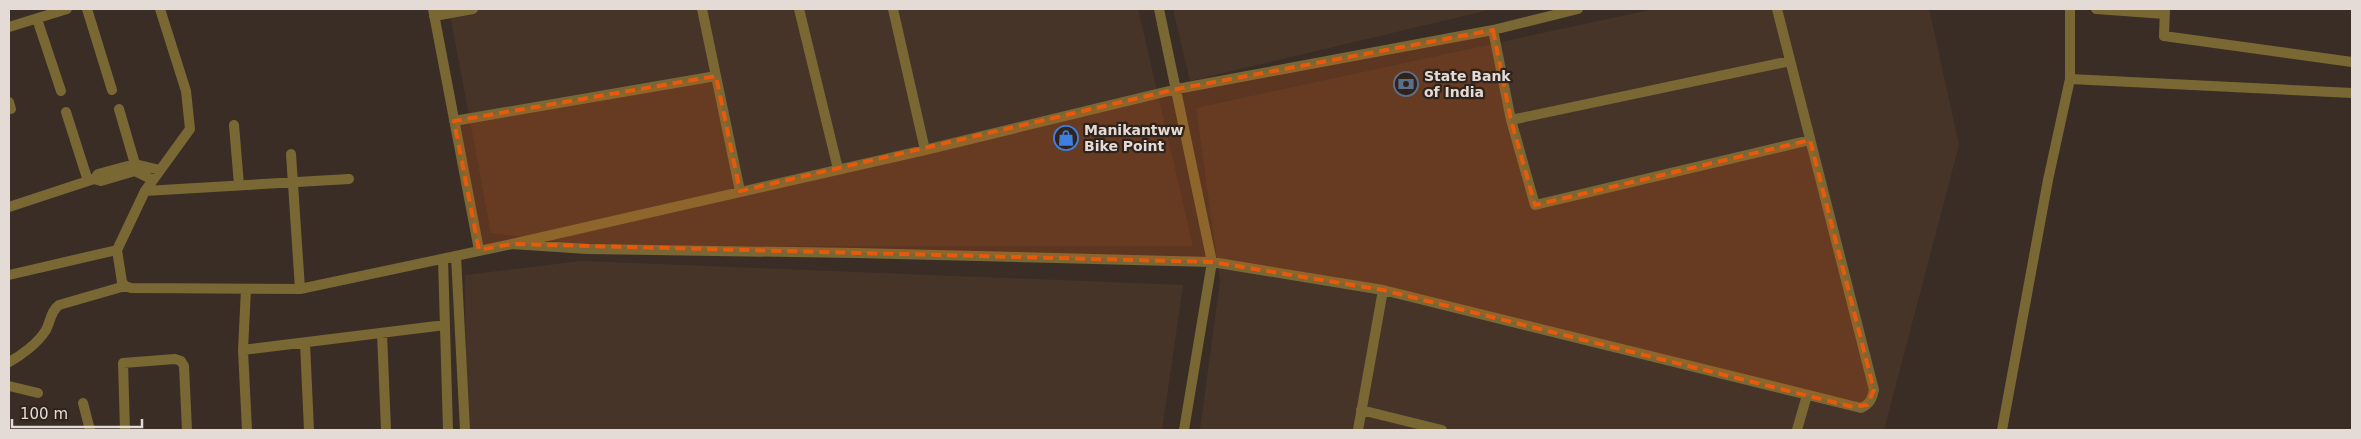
<svg xmlns="http://www.w3.org/2000/svg" width="2361" height="439" viewBox="0 0 2361 439" font-family="'DejaVu Sans',sans-serif">
<style>
.built{fill:#473429}
.lines{fill:none;stroke-linecap:round;stroke-linejoin:round}
.minor{stroke:#796834;stroke-width:10}
.marked{fill:#e8590c;fill-opacity:0.2;stroke:#e8590c;stroke-width:4;stroke-dasharray:10 6;stroke-linejoin:round}
.labels{text-anchor:middle;stroke-width:4.5;stroke-linejoin:round;paint-order:stroke}
.poi-label{font-size:14px;font-weight:bold;fill:#e4dbd6;stroke:#2f231c;text-anchor:start}
</style>
<rect width="100%" height="100%" fill="#3a2d26"/>
<path class="built" d="M449 9H1138L1193 246H590L491 233Z
M1173 9H1493L1190 81Z
M1654 9H1929L1959 145 1884 430H1200L1220 281 1196 108Z
M582 261 1183 285 1162 430H466L465 275Z"/>
<g class="lines">
<path class="minor" d="M87 9 112 90
M433 9 479 250
M702 9 740 191
M799 9 838 169
M893 9 925 150
M1159 9 1212 262 1184 430
M2096 9 2165 14
M2165 9 2164 36 2352 62
M434 16 473 9
M37 19 61 91
M9 27 67 9
M1493 30 1511 120 1535 205 1810 140
M2070 79V9
M9 102 11 109
M119 109 135 164
M66 112 88 181
M1511 120 1790 61
M454 121 716 76
M234 125 239 185
M291 154 300 289
M94 179 101 181 135 171 153 180
M145 191 349 179
M9 207 94 179 98 174 135 164 160 170
M512 244 587 249 856 253 1212 262 1383 290 1861 408C1870 404 1872 399 1874 390L1777 9
M456 256 465 430
M443 259 448 430
M9 275 117 250
M125 286 122 282 117 250 145 191 190 129 186 91 160 9
M246 289 243 350 247 430
M382 333 386 430
M305 343 309 430
M243 350 445 325
M9 362C22 355 38 343 46 330 51 321 50 312 59 305L125 286 131 288 300 289 512 244 925 150 1177 89 1493 30 1578 9
M9 386 38 393
M83 403 90 430
M1361 410 1442 430
M125 430 123 363 175 359 181 361 184 366 187 430
M1358 430 1383 290
M1797 430 1807 395
M2002 430 2048 180 2070 79 2352 93"/>
</g>
<path class="marked" d="M1493 30 1511 120 1535 205 1810 140 1874 390 1867 405 1853 407 1383 290 1212 262 512 244 479 250 454 121 716 76 740 191 1177 89Z"/>
<defs>
<symbol id="bank-ring" viewBox="-11 -11 22 22"><circle r="9.5" fill="#2f231c" stroke="#5c6f8a" stroke-width="1.5"/><path d="M-6-4H6V4H-6ZM0-2.3a2.3 2.3 0 1 0 0 4.6a2.3 2.3 0 1 0 0-4.6Z" fill="#5c6f8a"/></symbol>
<symbol id="shop-ring" viewBox="-11 -11 22 22"><circle r="9.5" fill="#2f231c" stroke="#3f7fe0" stroke-width="1.5"/><path d="M-5-2.5h2.3a2.7 3.5 0 0 1 5.4 0H5L5.5 6h-11ZM-1.5-2.5h3a1.5 2.3 0 0 0-3 0Z" fill="#3f7fe0"/></symbol>
</defs>
<g fill-rule="evenodd">
<use href="#bank-ring" x="1392" y="70" width="28" height="28"/>
<use href="#shop-ring" x="1052" y="124" width="28" height="28"/>
</g>
<g class="labels">
<g class="poi-label">
<text x="1424" y="81">State Bank<tspan x="1424" dy="16">of India</tspan></text>
<text x="1084" y="135">Manikantww<tspan x="1084" dy="16">Bike Point</tspan></text>
</g>
</g>
<rect width="2361" height="439" fill="none" stroke="#e4dbd6" stroke-width="20"/>
<path d="M12 419v8h130v-8" fill="none" stroke="#e4dbd6" stroke-width="2.5"/>
<text x="20" y="419" font-size="15" fill="#e4dbd6" stroke="#2f231c" stroke-width="4" paint-order="stroke">100 m</text>
</svg>
